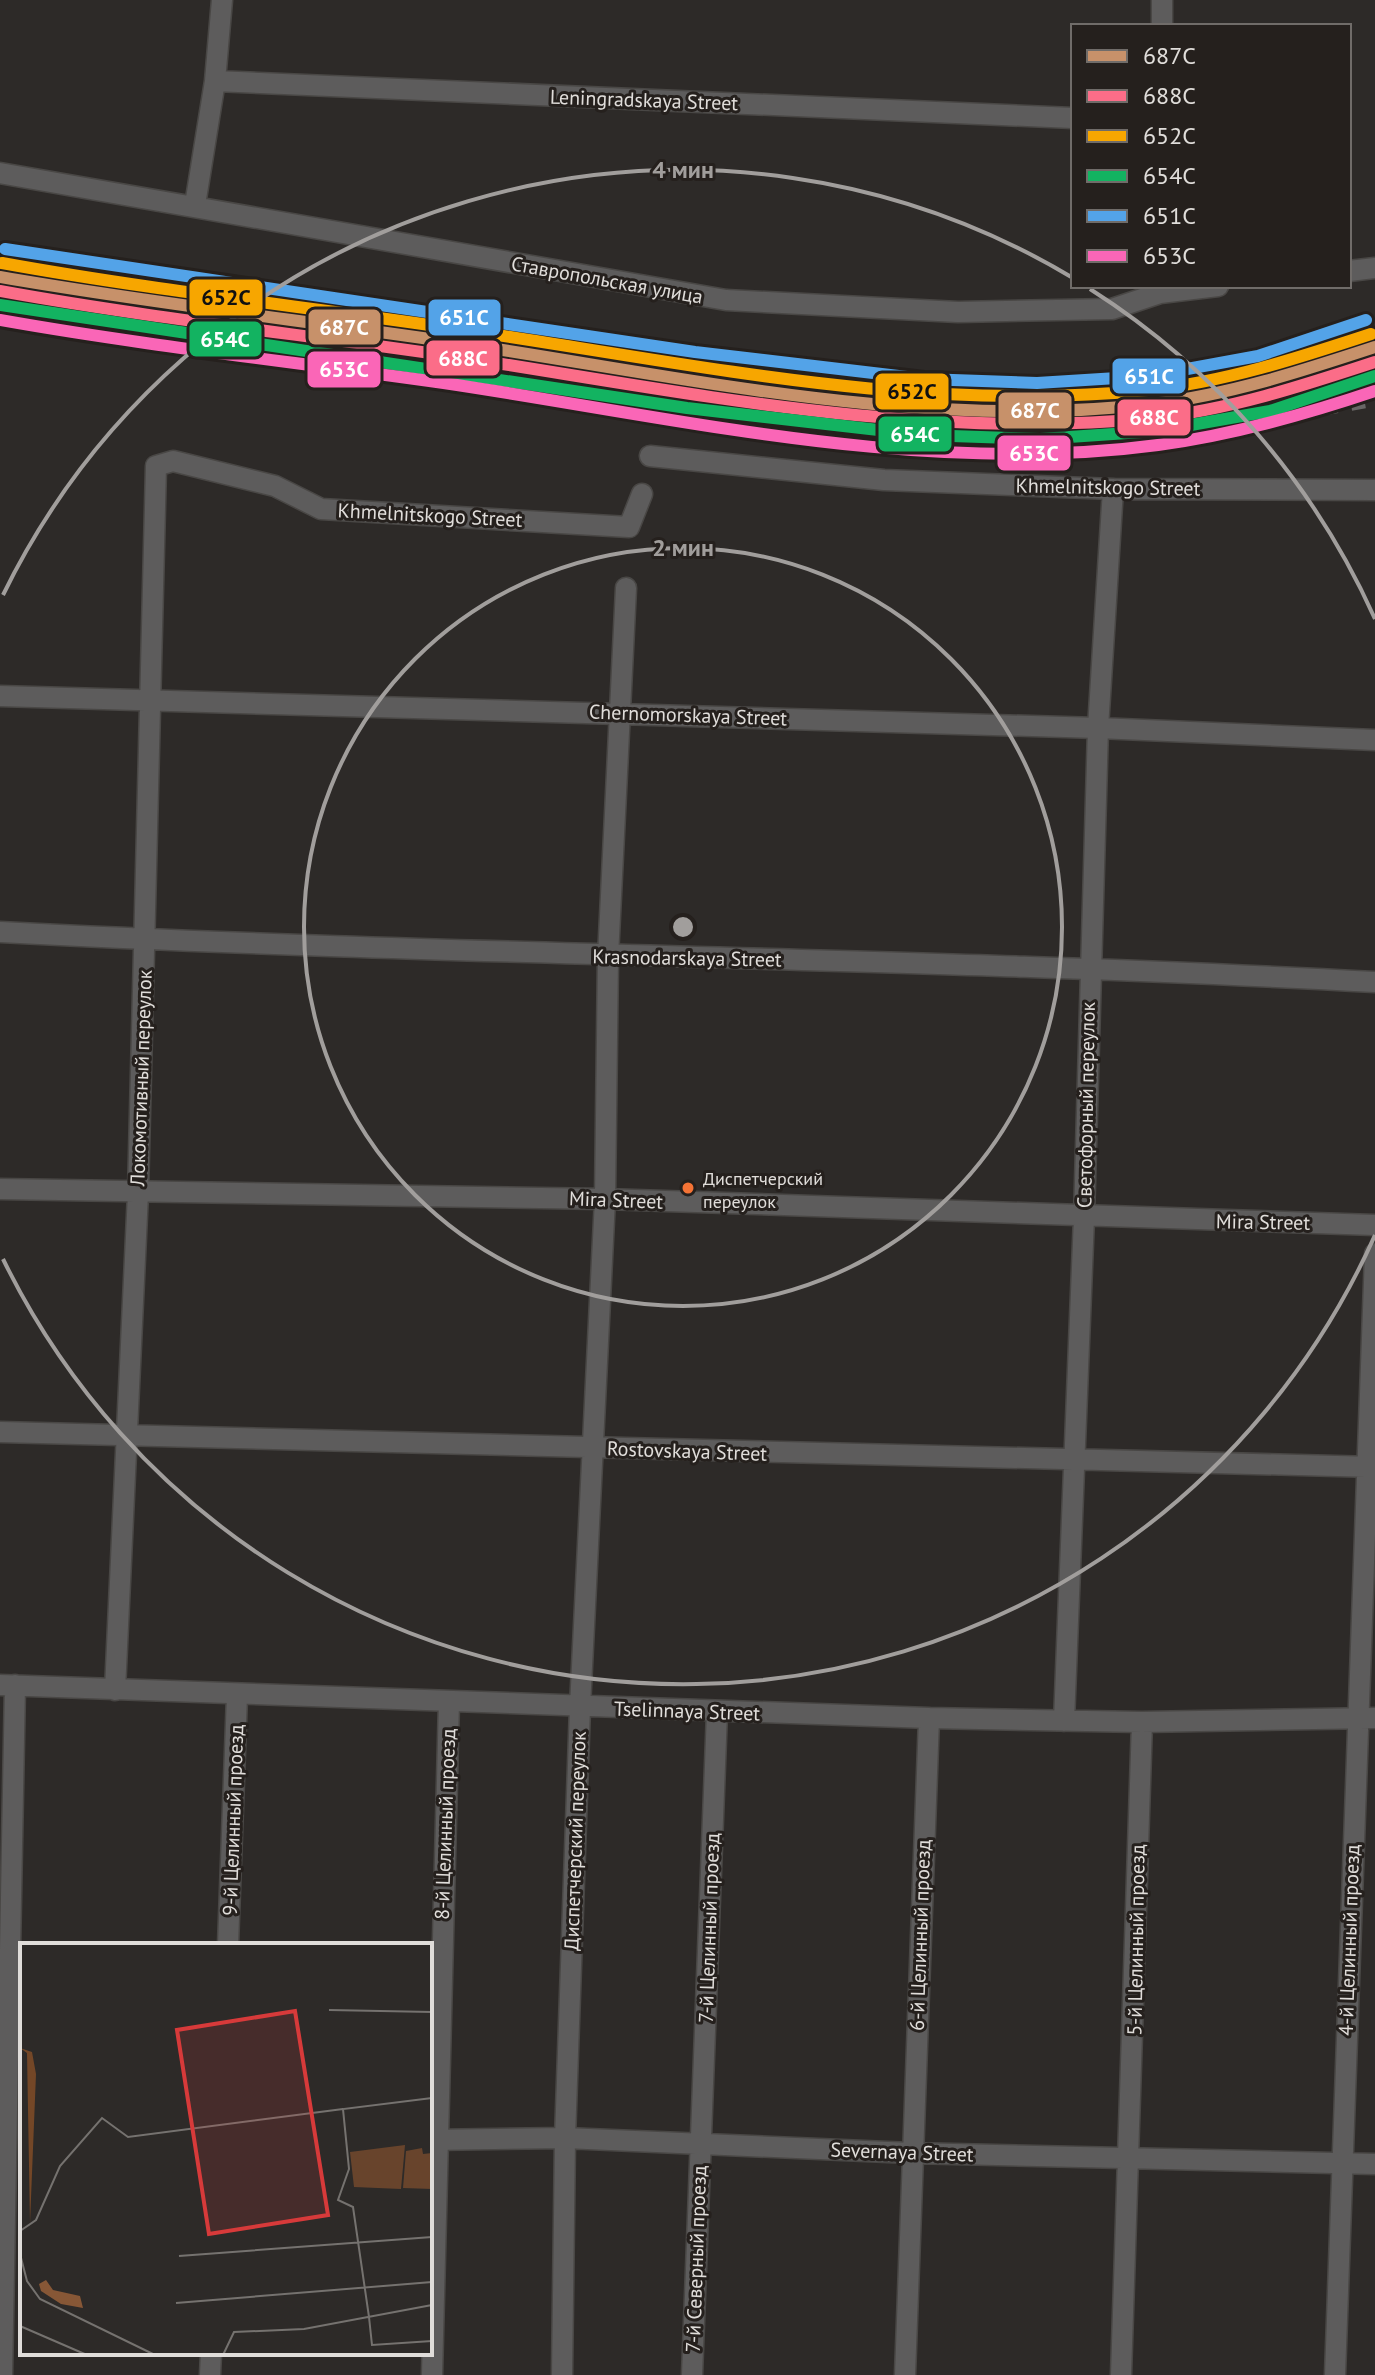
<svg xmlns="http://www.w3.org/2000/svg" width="1375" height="2375" viewBox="0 0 1375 2375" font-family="'PT Sans',sans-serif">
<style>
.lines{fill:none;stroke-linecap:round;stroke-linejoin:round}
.minor-casing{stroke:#494745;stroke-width:23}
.minor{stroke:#5d5c5c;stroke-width:20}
.rail{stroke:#696766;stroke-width:5;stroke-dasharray:14 14;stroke-linecap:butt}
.rail-1-casing{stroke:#25201d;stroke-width:18}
.rail-2-casing{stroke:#25201d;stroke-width:18}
.rail-3-casing{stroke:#25201d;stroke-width:18}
.rail-4-casing{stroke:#25201d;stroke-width:18}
.rail-5-casing{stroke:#25201d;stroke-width:18}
.rail-6-casing{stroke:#25201d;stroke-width:18}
.rail-1{stroke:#c7916a;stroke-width:12}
.rail-2{stroke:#fb6d88;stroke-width:12}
.rail-3{stroke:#f7a600;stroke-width:12}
.rail-4{stroke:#13b361;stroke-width:12}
.rail-5{stroke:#53a3e8;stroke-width:12}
.rail-6{stroke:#fa66b7;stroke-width:12}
.ring{fill:none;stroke:#a19e9c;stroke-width:4}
.bus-dot{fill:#f57335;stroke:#25201d;stroke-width:3}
.labels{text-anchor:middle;stroke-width:6;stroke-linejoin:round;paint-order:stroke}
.bus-label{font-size:18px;fill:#e0ddda;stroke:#25201d;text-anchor:start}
.street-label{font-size:20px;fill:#e0ddda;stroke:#25201d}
.inset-road{fill:none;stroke:#75726f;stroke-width:2}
.view{fill:#d73a3a;fill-opacity:0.15;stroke:#d73a3a;stroke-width:4}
.inset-edge{fill:none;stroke:#e0ddda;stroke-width:4}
.centre{fill:#a19e9c;stroke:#25201d;stroke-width:4}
.ring-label{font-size:24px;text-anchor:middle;font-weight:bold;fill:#a19e9c;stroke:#25201d;stroke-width:6;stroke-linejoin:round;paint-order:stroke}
.line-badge{stroke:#25201d;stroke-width:3}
.badge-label{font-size:22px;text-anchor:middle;font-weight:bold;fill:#fff}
.pale-badge-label{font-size:22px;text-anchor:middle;font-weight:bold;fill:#111}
</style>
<rect width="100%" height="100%" fill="#2d2a28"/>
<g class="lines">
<defs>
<path id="minor" d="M1162 26V0
M215 81 1073 118
M0 173 726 300 958 312 1112 309 1160 293 1218 286
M195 205 215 81 222 0
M1349 271 1375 268
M650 456 884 480 1113 489 1375 490
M0 696 1098 728 1375 740
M0 932C458 956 917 957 1375 982
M0 1189 605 1199 1375 1225
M0 1432 1375 1467
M0 1685 929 1718 1142 1722 1375 1718
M115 1690 138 1193 156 466 173 461 275 486 321 509 629 527 642 494
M1064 1721 1084 1217 1098 728 1113 489
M228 1945 237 1695
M430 2140 565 2138 911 2153 1375 2164
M2 2375 15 1685
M210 2375 211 2353
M432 2375 449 1701
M562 2375 565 2138 580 1707 605 1199 608 957 626 588
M692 2375 717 1712
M905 2375 929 1718
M1121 2375 1142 1722
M1335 2375 1375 1254"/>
</defs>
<use href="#minor" class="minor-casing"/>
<use href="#minor" class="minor"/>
<path class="rail" d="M275 316 439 356 910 437 1017 447 1157 443 1375 404"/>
<defs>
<path id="rail-1" d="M0 277C154 304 309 321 464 344 690 378 922 431 1152 404 1229 395 1302 371 1375 347"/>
<path id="rail-2" d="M0 291C154 319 309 335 464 358 691 393 921 441 1152 418 1229 410 1302 386 1375 362"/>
<path id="rail-3" d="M2 263C156 291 310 307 464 330 690 363 918 414 1148 390 1225 382 1298 358 1371 334"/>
<path id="rail-4" d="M0 305 687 408 922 435 1040 439 1157 431 1270 411 1375 376"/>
<path id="rail-5" d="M5 249 695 352 924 379 1037 383 1149 376 1258 356 1366 320"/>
<path id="rail-6" d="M0 320C152 347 305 363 457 385 687 420 925 476 1158 445 1233 435 1304 415 1375 391"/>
</defs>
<use href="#rail-1" class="rail-1-casing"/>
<use href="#rail-2" class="rail-2-casing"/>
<use href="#rail-3" class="rail-3-casing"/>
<use href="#rail-4" class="rail-4-casing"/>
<use href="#rail-5" class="rail-5-casing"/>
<use href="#rail-6" class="rail-6-casing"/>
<use href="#rail-1" class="rail-1"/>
<use href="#rail-2" class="rail-2"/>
<use href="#rail-3" class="rail-3"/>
<use href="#rail-4" class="rail-4"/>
<use href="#rail-5" class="rail-5"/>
<use href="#rail-6" class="rail-6"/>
</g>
<g class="ring">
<circle cx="683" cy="927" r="379"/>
<path d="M1375 1235A757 757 0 0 1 3 1259M3 595A757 757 0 0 1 1073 278M1090 289A757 757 0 0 1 1375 619"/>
</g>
<circle class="bus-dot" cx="688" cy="1188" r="7"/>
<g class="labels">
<g class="bus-label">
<text x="703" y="1185">Диспетчерский<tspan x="703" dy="23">переулок</tspan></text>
</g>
<g class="street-label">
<text transform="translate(644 100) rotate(2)" y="7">Leningradskaya Street</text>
<text transform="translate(607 280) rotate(10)" y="7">Ставропольская улица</text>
<text transform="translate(1108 487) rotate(1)" y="7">Khmelnitskogo Street</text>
<text transform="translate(430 515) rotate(3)" y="7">Khmelnitskogo Street</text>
<text transform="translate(688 715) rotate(2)" y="7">Chernomorskaya Street</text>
<text transform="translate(687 958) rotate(1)" y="7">Krasnodarskaya Street</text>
<text transform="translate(141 1078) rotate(-88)" y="7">Локомотивный переулок</text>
<text transform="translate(1086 1105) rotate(-89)" y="7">Светофорный переулок</text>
<text transform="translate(616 1200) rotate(2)" y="7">Mira Street</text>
<text transform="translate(1263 1222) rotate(1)" y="7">Mira Street</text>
<text transform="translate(687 1451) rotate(2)" y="7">Rostovskaya Street</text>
<text transform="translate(687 1711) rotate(2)" y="7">Tselinnaya Street</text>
<text transform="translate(233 1820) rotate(-88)" y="7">9-й Целинный проезд</text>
<text transform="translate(445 1824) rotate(-88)" y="7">8-й Целинный проезд</text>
<text transform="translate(575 1841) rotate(-88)" y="7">Диспетчерский переулок</text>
<text transform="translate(709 1928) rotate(-88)" y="7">7-й Целинный проезд</text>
<text transform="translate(920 1935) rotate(-88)" y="7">6-й Целинный проезд</text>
<text transform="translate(1136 1940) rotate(-89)" y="7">5-й Целинный проезд</text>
<text transform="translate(1349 1940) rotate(-88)" y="7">4-й Целинный проезд</text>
<text transform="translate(902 2152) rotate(2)" y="7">Severnaya Street</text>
<text transform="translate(696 2259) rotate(-88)" y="7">7-й Северный проезд</text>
</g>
</g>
<g transform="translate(20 1943)">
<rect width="412" height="412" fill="#2d2a28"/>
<path d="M385 202 381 246 334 244 330 209ZM402 205 403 211 412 210V246L383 245 386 208Z" fill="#68442c"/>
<path d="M0 105 12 109 16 131 10 280 7 110Z" fill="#744727"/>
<path d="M26 337 33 347 60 353 63 365 41 361 21 348 19 341Z" fill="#875736"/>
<path class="inset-road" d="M309 67 412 69M0 288 16 277 40 223 82 175 108 194 323 166M0 311 7 338 20 356 135 412M159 313 412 294M156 360 412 339M349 374 352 402 412 398M349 374 333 264 318 257 329 226 323 166 412 155M0 383 67 412M203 412 214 389 284 386 412 362"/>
<path class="view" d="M275 68 308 272 189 291 157 87Z"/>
<rect width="412" height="412" class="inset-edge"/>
</g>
<circle cx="683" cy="927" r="12" class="centre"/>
<g class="ring-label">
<text x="683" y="178">4 мин</text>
<text x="683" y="556">2 мин</text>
</g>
<g class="line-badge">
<rect x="188" y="278" width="76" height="39" rx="8" fill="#f7a600"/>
<rect x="427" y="298" width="75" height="39" rx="8" fill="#53a3e8"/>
<rect x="307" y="308" width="75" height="38" rx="8" fill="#c7916a"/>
<rect x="188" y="320" width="75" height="38" rx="8" fill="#13b361"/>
<rect x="425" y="339" width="76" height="38" rx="8" fill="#fb6d88"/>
<rect x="306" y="350" width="76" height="39" rx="8" fill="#fa66b7"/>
<rect x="1111" y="357" width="76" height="38" rx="8" fill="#53a3e8"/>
<rect x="874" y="372" width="76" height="39" rx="8" fill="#f7a600"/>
<rect x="997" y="391" width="76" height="39" rx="8" fill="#c7916a"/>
<rect x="1116" y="398" width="76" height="39" rx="8" fill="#fb6d88"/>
<rect x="877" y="415" width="76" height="38" rx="8" fill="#13b361"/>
<rect x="996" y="434" width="76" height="38" rx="8" fill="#fa66b7"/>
</g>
<g class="badge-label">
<text x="464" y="325">651С</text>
<text x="344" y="335">687С</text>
<text x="225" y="347">654С</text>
<text x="463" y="366">688С</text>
<text x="344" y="377">653С</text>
<text x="1149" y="384">651С</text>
<text x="1035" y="418">687С</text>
<text x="1154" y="425">688С</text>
<text x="915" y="442">654С</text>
<text x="1034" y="461">653С</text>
</g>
<g class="pale-badge-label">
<text x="226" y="305">652С</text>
<text x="912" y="399">652С</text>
</g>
<rect x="1071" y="24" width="280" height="264" fill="#25201d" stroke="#706c69" stroke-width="2"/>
<rect x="1087" y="50" width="40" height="12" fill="#c7916a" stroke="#706c69" stroke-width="2"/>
<text x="1143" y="64" font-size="24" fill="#e0ddda">687С</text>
<rect x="1087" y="90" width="40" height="12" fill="#fb6d88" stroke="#706c69" stroke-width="2"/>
<text x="1143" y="104" font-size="24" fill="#e0ddda">688С</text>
<rect x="1087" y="130" width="40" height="12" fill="#f7a600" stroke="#706c69" stroke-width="2"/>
<text x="1143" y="144" font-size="24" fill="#e0ddda">652С</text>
<rect x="1087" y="170" width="40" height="12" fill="#13b361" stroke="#706c69" stroke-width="2"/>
<text x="1143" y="184" font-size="24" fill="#e0ddda">654С</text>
<rect x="1087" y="210" width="40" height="12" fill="#53a3e8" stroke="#706c69" stroke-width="2"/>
<text x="1143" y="224" font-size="24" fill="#e0ddda">651С</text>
<rect x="1087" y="250" width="40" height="12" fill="#fa66b7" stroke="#706c69" stroke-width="2"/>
<text x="1143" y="264" font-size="24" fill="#e0ddda">653С</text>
</svg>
